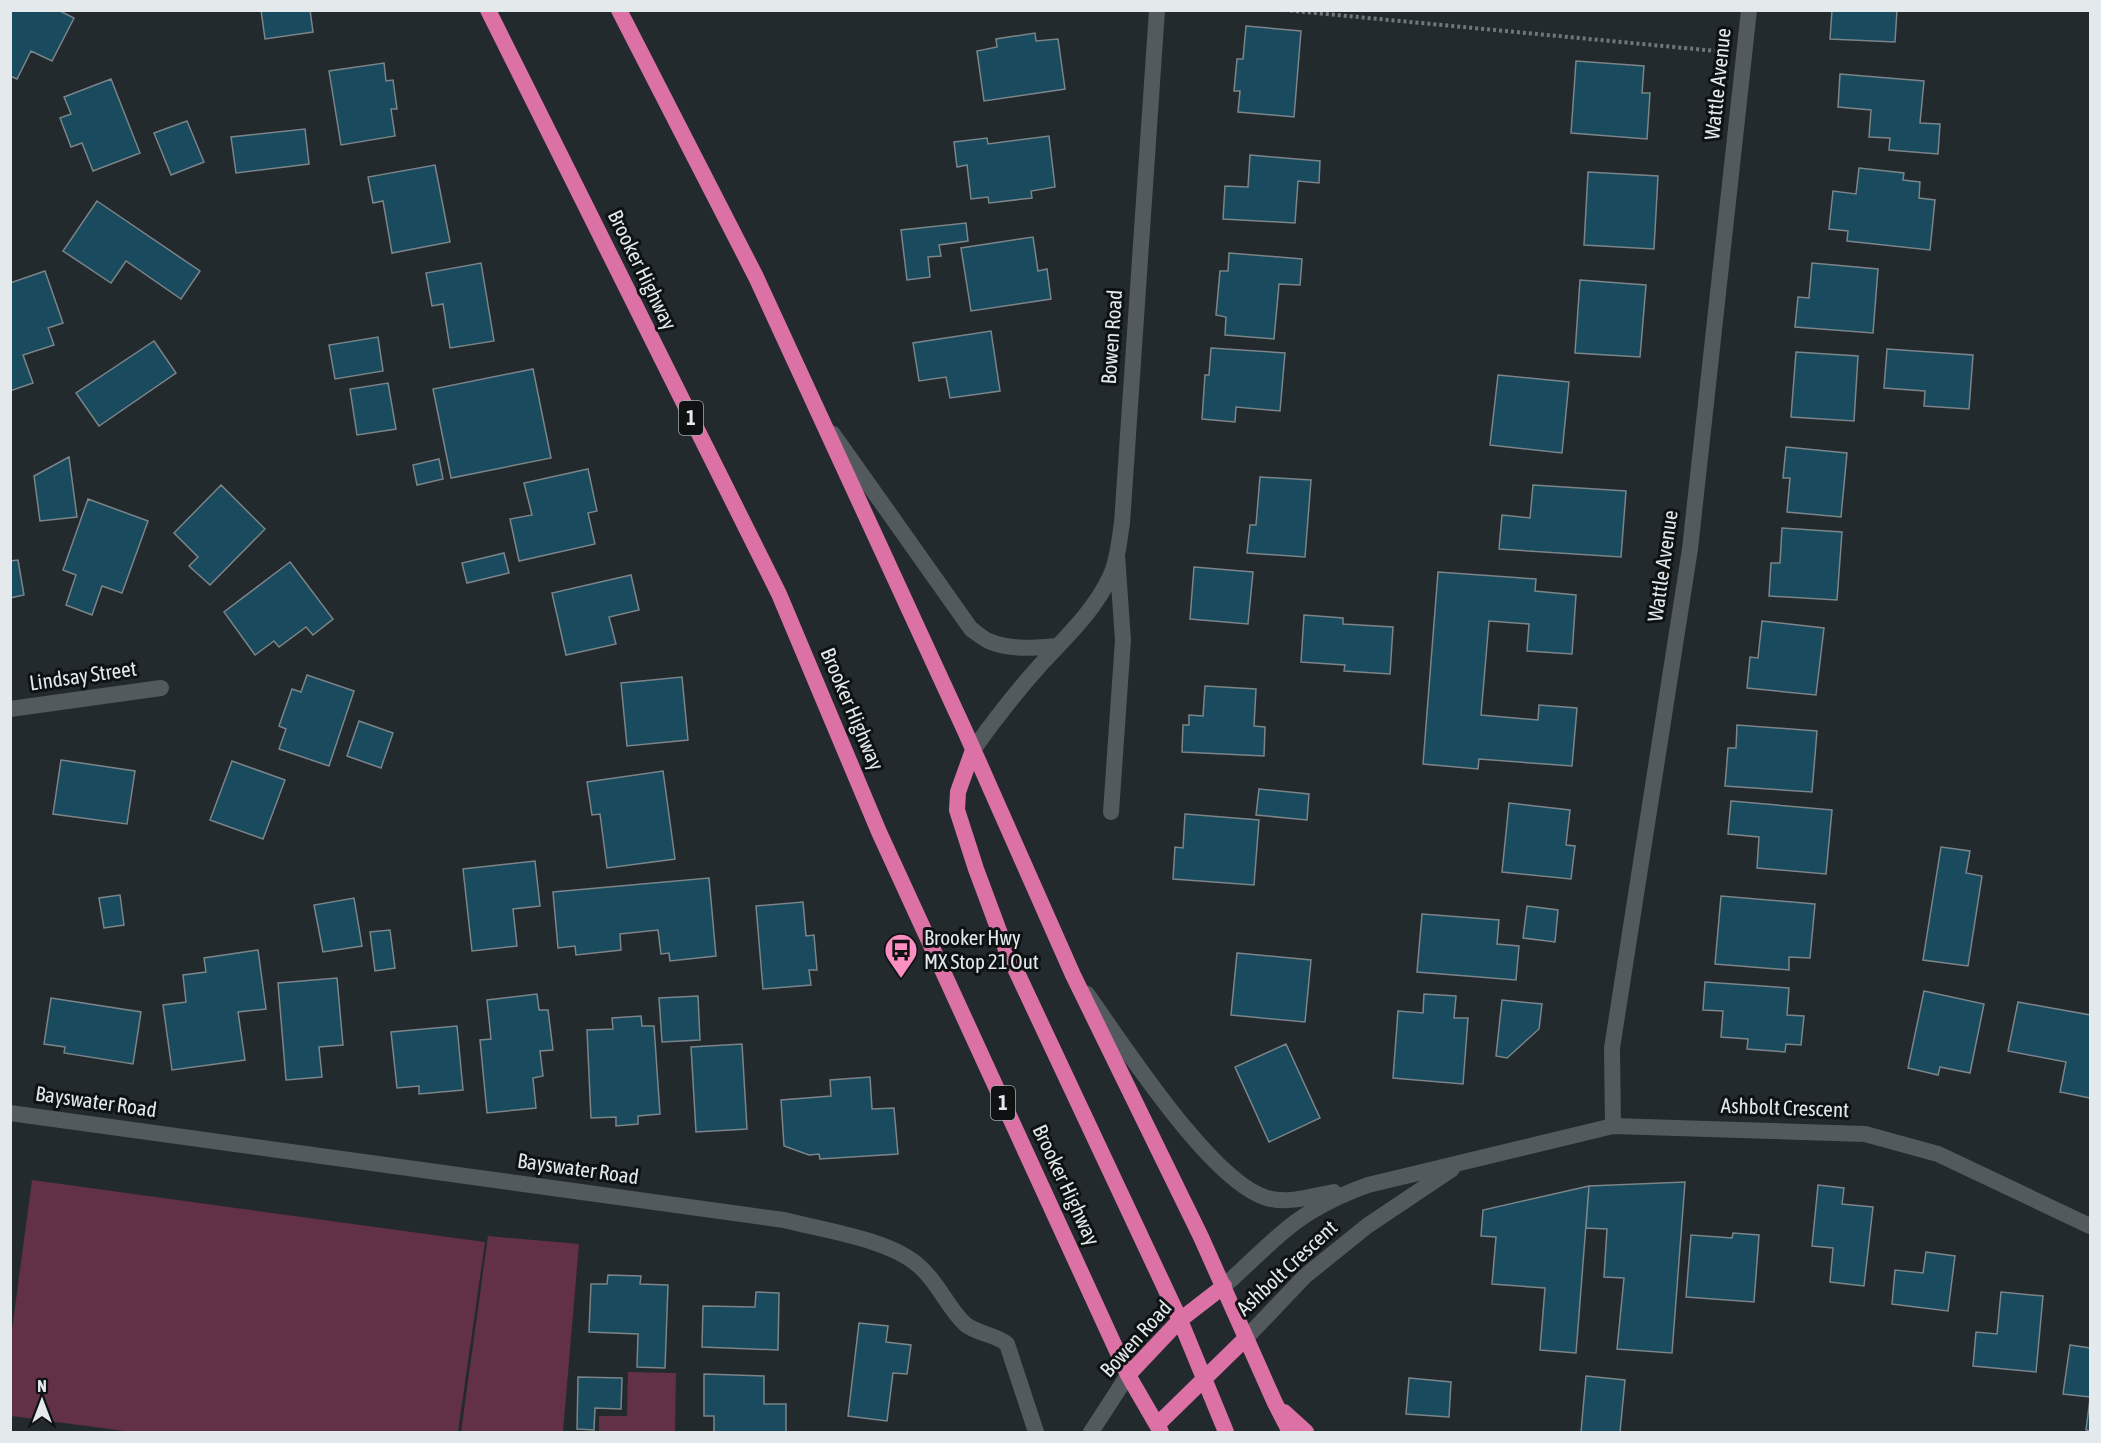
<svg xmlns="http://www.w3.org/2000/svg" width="2101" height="1443" viewBox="0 0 2101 1443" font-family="'Asap Condensed',sans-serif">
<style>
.green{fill:#623047}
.building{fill:#194a5e;stroke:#7b8488;stroke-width:1.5}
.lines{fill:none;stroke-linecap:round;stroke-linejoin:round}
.path{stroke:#707779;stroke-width:4;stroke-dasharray:3 3;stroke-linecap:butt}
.service{stroke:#525a5e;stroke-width:16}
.minor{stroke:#525a5e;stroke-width:16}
.tertiary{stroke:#525a5e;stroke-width:16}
.trunk{stroke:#dc71a6;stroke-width:16}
.labels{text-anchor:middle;stroke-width:6;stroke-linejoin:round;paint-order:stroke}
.shield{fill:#0e1213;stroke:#a4a8aa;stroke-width:1.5}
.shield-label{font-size:20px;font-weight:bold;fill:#e4e9eb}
.street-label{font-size:21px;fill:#e4e9eb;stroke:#0e1213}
.poi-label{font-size:21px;fill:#e4e9eb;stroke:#0e1213;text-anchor:start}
</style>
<rect width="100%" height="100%" fill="#222a2d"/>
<path class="green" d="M32 1180 485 1242 458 1432H132L11 1416V1337Z
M488 1236 579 1244 563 1432H461Z
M628 1372 676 1373 675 1432H599V1416H627Z"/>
<path class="building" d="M10 10H58L74 18 52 61 31 51 17 79 10 76Z
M261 10H310L313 32 265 39Z
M1832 10H1897L1895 42 1830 39Z
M1246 26 1301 31 1294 117 1238 112 1240 91H1234L1237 59H1243Z
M1035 33 1036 41 1058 39 1065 89 984 101 977 51 997 47 996 39Z
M1576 61 1644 66 1642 93H1650L1647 139 1571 133Z
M384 63 386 81 393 80 397 109H391L395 136 341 145 329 71Z
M1840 74 1924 81 1920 123 1940 124 1938 154 1889 150 1890 138 1869 137 1871 110 1838 107Z
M111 79 140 153 93 171 82 143 71 147 60 118 71 114 64 97Z
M187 121 204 162 171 175 154 133Z
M305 129 309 164 236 173 231 137Z
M1049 136 1055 187 1031 191 1032 198 989 203 988 197 971 199 967 165 957 167 954 142 987 138 988 144Z
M1250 155 1320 161 1319 183 1298 181 1295 223 1223 219 1225 186 1248 187Z
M435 165 450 242 392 253 383 201 373 203 368 177Z
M1859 168 1904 173 1903 180 1920 182 1919 198 1935 200 1930 250 1847 241 1848 231 1829 229 1833 191 1856 194Z
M1588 172 1658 176 1654 249 1584 245Z
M97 201 200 271 181 299 126 261 111 283 63 251Z
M966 223 968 241 939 245 941 256 928 257 930 277 907 280 901 230Z
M1033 237 1038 271 1047 269 1051 299 971 311 961 248Z
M1229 253 1302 259 1300 285 1279 284 1274 339 1225 335 1226 317 1216 315 1220 271H1228Z
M481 263 494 341 450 348 443 304 432 306 426 273Z
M1812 263 1878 269 1873 333 1795 327 1798 297 1809 298Z
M45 271 63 323 48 328 54 345 23 355 33 383 10 391V283Z
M1580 280 1646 285 1640 357 1575 353Z
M991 331 1000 391 950 398 946 377 919 381 913 343Z
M378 337 383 371 335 379 329 345Z
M154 341 176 373 99 426 76 393Z
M1211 348 1285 353 1280 411 1236 407 1235 422 1202 419 1205 375H1209Z
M1887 349 1973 355 1969 409 1924 406 1925 391 1884 388Z
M1796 352 1858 356 1854 421 1791 417Z
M533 369 551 458 451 478 433 389Z
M1498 375 1569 382 1562 453 1490 445Z
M388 383 396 429 357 435 350 389Z
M1786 447 1847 453 1841 517 1787 512 1790 478H1783Z
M69 457 77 517 40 521 34 476Z
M439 459 443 479 417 485 413 465Z
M588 469 597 511 588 513 595 544 519 561 510 519 532 515 524 483Z
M1260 477 1311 480 1305 557 1247 553 1250 525H1256Z
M221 485 265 529 210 585 189 566 198 557 174 533Z
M1533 485 1626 491 1621 557 1499 549 1502 515 1530 518Z
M88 499 148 521 122 593 102 586 92 615 66 605 76 575 63 570Z
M1782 528 1842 532 1837 600 1769 596 1771 563H1780Z
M504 553 509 573 467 583 462 563Z
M18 560 24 595 10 598V561Z
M290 562 333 619 313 635 306 627 279 647 274 641 255 655 224 612Z
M1194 567 1253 572 1248 624 1190 619Z
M1438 572 1536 579 1535 591 1576 595 1572 654 1527 651 1529 624 1489 621 1481 715 1538 720 1539 705 1577 708 1572 766 1479 759 1478 769 1423 764Z
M631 575 639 610 609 617 616 644 566 655 552 593Z
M1304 615 1343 618V624L1393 627 1390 674 1344 671 1345 665 1301 662Z
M1762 621 1824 628 1816 695 1747 688 1750 657 1758 658Z
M307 675 354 691 329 766 279 749 286 729 279 726 292 689 301 692Z
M682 677 688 740 627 746 621 683Z
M1205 686 1256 689 1254 726 1265 727 1264 756 1182 752 1183 725H1189V715L1203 716Z
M359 721 393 733 381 768 347 756Z
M1737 725 1817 731 1812 792 1725 786 1728 748H1736Z
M61 760 135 771 127 824 53 814Z
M232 761 285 780 263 839 210 820Z
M663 771 675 859 607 868 600 814 592 815 587 782Z
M1259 789 1309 794 1307 820 1256 815Z
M1731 801 1832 810 1826 874 1757 868 1759 837 1728 834Z
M1509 803 1570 810 1566 845 1575 846 1571 879 1502 872Z
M1185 814 1259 820 1254 885 1173 879 1175 847 1183 848Z
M1941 847 1970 851 1966 873 1982 876 1968 966 1923 960Z
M535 861 540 906 513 909 517 946 472 951 463 869Z
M709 878 716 956 670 961 669 953 661 954 658 930 620 934 621 950 576 955 575 946 558 948 553 892Z
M120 895 124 925 104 928 99 898Z
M1721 896 1815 904 1810 958 1789 957V970L1715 964Z
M354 898 362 946 323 952 314 905Z
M803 902 806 936 814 935 817 970H809L811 985 763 989 756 906Z
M1527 906 1558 910 1555 942 1523 938Z
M1422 914 1499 920 1497 944 1519 946 1516 980 1417 972Z
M390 930 395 968 375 971 370 932Z
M258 950 266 1009 238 1012 245 1060 172 1070 163 1005 186 1002 183 975 206 972 204 958Z
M1237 953 1311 960 1305 1022 1231 1015Z
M337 978 343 1045 319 1047 322 1077 286 1080 278 983Z
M1705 982 1789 988 1787 1015 1804 1016 1801 1045 1786 1044 1785 1052 1747 1049 1748 1039 1721 1037 1723 1011 1703 1010Z
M1924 991 1984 1004 1970 1073 1940 1067 1938 1075 1908 1068Z
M537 994 539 1010H548L553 1050 540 1051 543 1076 533 1078 536 1108 487 1113 480 1040 491 1039 487 1000Z
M1424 994 1456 996 1454 1018H1468L1463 1084 1393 1078 1398 1011 1423 1013Z
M698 996 700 1040 662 1042 659 998Z
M51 998 141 1012 133 1064 64 1053 65 1047 44 1044Z
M1502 1000 1542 1004 1539 1029 1507 1058 1496 1056Z
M2018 1002 2090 1015V1098L2060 1092 2066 1062 2008 1051Z
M641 1016 642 1026H654L660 1114 638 1116V1124L616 1126V1117L591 1118 587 1030 613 1029 612 1018Z
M457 1026 463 1090 419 1094V1086L397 1088 391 1032Z
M742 1044 747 1129 696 1132 691 1047Z
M1286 1044 1320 1118 1269 1142 1235 1067Z
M870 1077 872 1109 894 1108 898 1154 820 1159 819 1154 809 1155 784 1146 781 1100 831 1096 830 1080Z
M1685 1182 1672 1353 1617 1349 1624 1278 1604 1277 1607 1229 1586 1228 1589 1186Z
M1818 1185 1844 1188 1842 1204 1873 1207 1864 1286 1830 1282 1833 1248 1812 1246Z
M1589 1186 1576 1353 1540 1350 1545 1288 1492 1284 1496 1237 1481 1236 1483 1210Z
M1733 1233 1759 1235 1754 1302 1686 1297 1691 1235 1732 1238Z
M1926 1252 1955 1256 1948 1311 1892 1304 1895 1270 1923 1273Z
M608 1275 641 1276 640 1284 668 1285 665 1368 637 1367 638 1334 589 1332 591 1284H607Z
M756 1292 779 1293 778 1350 702 1347 703 1306 755 1307Z
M2001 1292 2043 1296 2036 1372 1973 1366 1976 1332 1997 1334Z
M859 1323 888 1326 886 1342 911 1345 907 1374 893 1373 887 1421 848 1416Z
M2070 1345 2090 1348V1397L2063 1394Z
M704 1374 764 1376V1404H786V1432H714V1416H704Z
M1586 1376 1625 1380 1620 1432H1581Z
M578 1377 622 1378 621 1409 595 1408 594 1430 577 1429Z
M1409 1378 1451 1382 1449 1417 1406 1414Z
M2090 1399V1431L2086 1430Z"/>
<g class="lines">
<path class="path" d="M1284 10 1716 51"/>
<path class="service" d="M1111 812 1123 640 1117 555"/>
<path class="minor" d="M833 434 971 629C977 633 984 640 991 642 1011 650 1036 648 1057 646
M10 709 161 688
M973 750C994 720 1017 691 1042 663 1067 636 1094 611 1110 577 1118 560 1119 541 1122 523L1157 10
M10 1113 784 1220C822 1230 890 1239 919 1266 938 1282 947 1307 965 1324 977 1334 995 1334 1007 1344L1036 1432
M1613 1126 1612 1048 1690 549 1749 10"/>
<path class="tertiary" d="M1087 994C1123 1044 1211 1182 1267 1198 1288 1204 1313 1196 1334 1192
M1224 1286C1248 1265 1272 1239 1297 1221 1319 1205 1343 1194 1368 1185L1613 1126 1865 1134 1938 1154 2090 1226
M1246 1338 1305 1276 1367 1226 1452 1169
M1091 1432 1128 1375"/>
<path class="trunk" d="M488 10 779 594 879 832 1128 1375 1161 1432
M619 10 756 277 965 731 1073 975 1201 1237 1275 1403 1290 1432
M973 750 958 792 957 810 976 869 1005 947 1180 1320 1226 1432
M1128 1375 1180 1320 1224 1286
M1284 1412 1306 1432
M1157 1425 1246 1338"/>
</g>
<defs>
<symbol id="bus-pin" viewBox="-11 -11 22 30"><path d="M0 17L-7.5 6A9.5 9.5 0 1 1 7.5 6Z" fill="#fc8fc1" stroke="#0e1213"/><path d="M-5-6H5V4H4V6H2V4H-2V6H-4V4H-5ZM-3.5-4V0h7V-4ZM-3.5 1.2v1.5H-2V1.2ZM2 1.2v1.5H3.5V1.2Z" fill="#111"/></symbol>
</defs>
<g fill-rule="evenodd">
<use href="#bus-pin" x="882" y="931" width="38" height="52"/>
</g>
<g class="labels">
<g class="shield">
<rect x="679" y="401" width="24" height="34" rx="4.5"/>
<rect x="991" y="1086" width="24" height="34" rx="4.5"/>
</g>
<g class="shield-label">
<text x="691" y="425">1</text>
<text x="1003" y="1110">1</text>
</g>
<g class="street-label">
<text transform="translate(1718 84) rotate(-84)" y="7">Wattle Avenue</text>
<text transform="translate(642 270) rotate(64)" y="7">Brooker Highway</text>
<text transform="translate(1112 337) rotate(-86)" y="7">Bowen Road</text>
<text transform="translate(1663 566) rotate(-82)" y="7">Wattle Avenue</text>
<text transform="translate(83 676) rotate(-8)" y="7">Lindsay Street</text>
<text transform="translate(852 709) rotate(67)" y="7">Brooker Highway</text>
<text transform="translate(96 1102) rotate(8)" y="7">Bayswater Road</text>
<text transform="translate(1785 1108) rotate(2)" y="7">Ashbolt Crescent</text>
<text transform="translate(578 1169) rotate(8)" y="7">Bayswater Road</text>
<text transform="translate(1066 1185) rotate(65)" y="7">Brooker Highway</text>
<text transform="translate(1287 1268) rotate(-43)" y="7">Ashbolt Crescent</text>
<text transform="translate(1136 1339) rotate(-48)" y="7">Bowen Road</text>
</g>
<g class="poi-label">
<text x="924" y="945">Brooker Hwy<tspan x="924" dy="24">MX Stop 21 Out</tspan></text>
</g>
</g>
<rect width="2101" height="1443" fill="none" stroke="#e4e9eb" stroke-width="24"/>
<g transform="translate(42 1401)" stroke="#0e1213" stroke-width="4.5" paint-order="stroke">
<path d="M0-4.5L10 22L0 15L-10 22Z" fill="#e4e9eb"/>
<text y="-9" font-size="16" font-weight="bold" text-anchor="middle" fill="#e4e9eb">N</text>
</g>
</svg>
